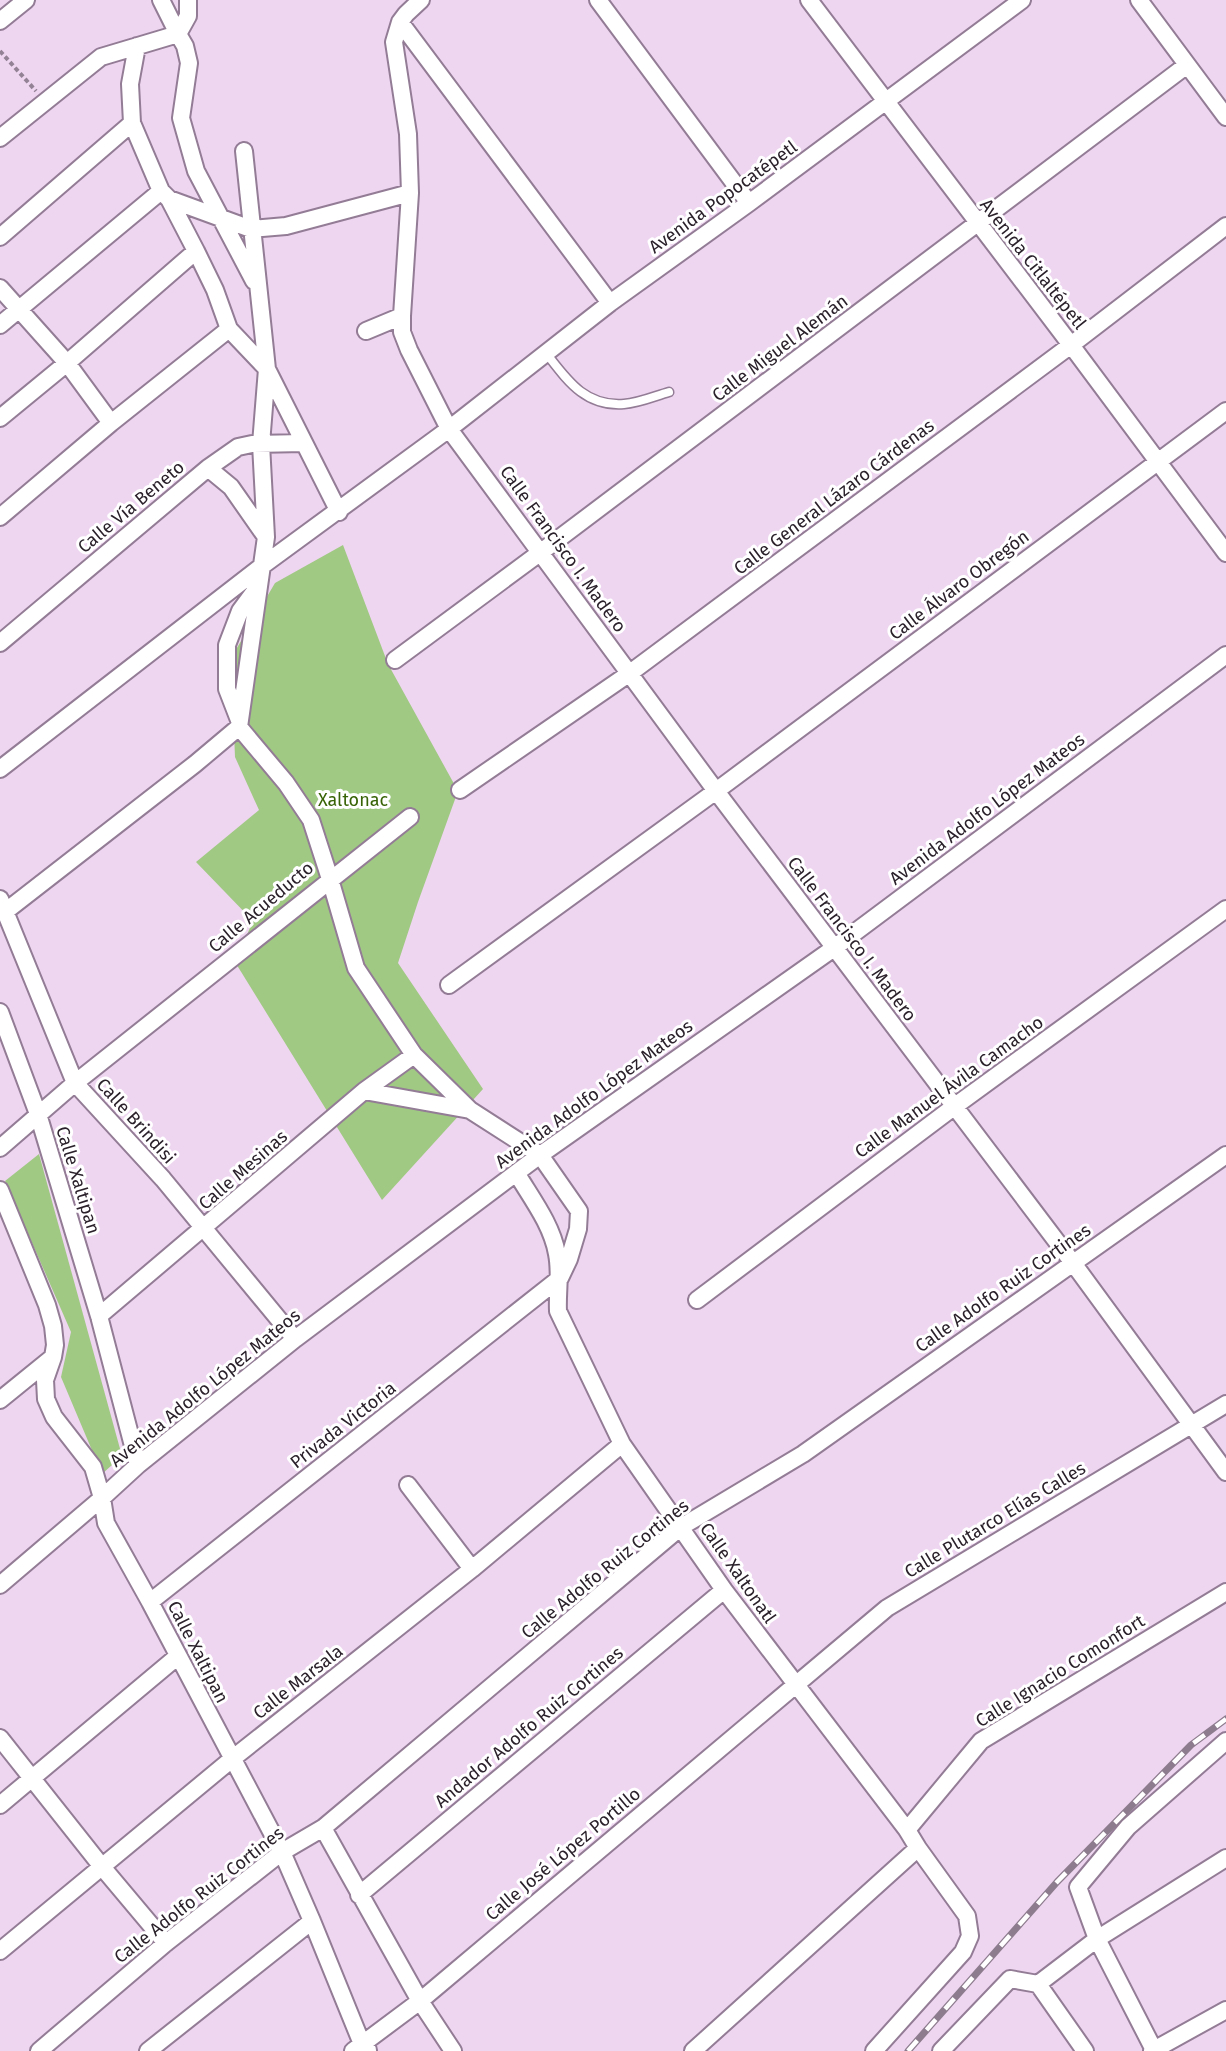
<svg xmlns="http://www.w3.org/2000/svg" width="1226" height="2051" viewBox="0 0 1226 2051" font-family="'Fira Sans',sans-serif">
<style>
.green{fill:#a0c983}
.lines{fill:none;stroke-linecap:round;stroke-linejoin:round}
.lane-casing{stroke:#937c95;stroke-width:11}
.street-casing{stroke:#937c95;stroke-width:20}
.path{stroke:#938295;stroke-width:4;stroke-dasharray:4.5 3;stroke-linecap:butt}
.lane{stroke:#fff;stroke-width:8}
.street{stroke:#fff;stroke-width:16}
.rail-casing{stroke:#8d7c8e;stroke-width:7}
.rail{stroke:#fff;stroke-width:4.5;stroke-dasharray:14;stroke-linecap:butt}
.labels{text-anchor:middle;stroke-width:6;stroke-linejoin:round;paint-order:stroke}
.street-label{font-size:18px;fill:#2a212b;stroke:#fff}
.park-label{font-size:18px;fill:#386306;stroke:#fff}
</style>
<rect width="100%" height="100%" fill="#eed5f0"/>
<path class="green" d="M343 545 388 664 458 791 418 902 398 963 483 1089 382 1200 235 962 253 921 196 862 259 810 235 757 231 658 275 583Z
M39 1154 122 1456 102 1474 61 1377 71 1332 5 1181Z"/>
<g class="lines">
<defs>
<path id="lane" d="M546 353C567 380 585 407 624 404 639 403 655 396 669 392"/>
<path id="street" d="M188 0V16L178 34 185 46 189 63 181 118 196 171 254 281
M421 0 406 14 400 22 394 42 408 134 410 193 402 316V332L409 350 449 429 716 791 1073 1263 1226 1472
M598 0 749 203
M809 0 1071 345 1226 553
M1139 0 1226 117
M0 21 26 0
M400 22 610 303
M137 46 130 84 132 123 161 191 169 199 196 251 215 290 229 329 267 369 339 512
M0 138 101 57 178 34 161 0
M169 199 251 229 286 226 410 193
M0 237 132 123
M0 288 67 363 111 423
M0 325 161 191
M366 331 402 316
M0 418 67 363 196 251
M208 468 231 487 266 537
M0 517 111 423 229 329
M0 643 208 468 238 447 252 444 304 443
M395 660 541 552 1187 65
M239 720 227 689V645L240 611 257 588
M0 769 262 566 449 429 610 303 749 203 1022 0
M460 790 630 673 1071 345 1226 226
M0 899 75 1083 163 1179 295 1339
M6 911 195 764 239 727
M449 985 716 791 1226 411
M0 1012 38 1114 99 1316 138 1465
M364 1091 470 1110
M0 1148 75 1083 410 817
M517 1174C532 1199 552 1225 557 1254 561 1274 557 1292 558 1311L622 1444 724 1590 907 1830 918 1848 967 1916 970 1936 963 1952 874 2051
M0 1190 47 1305 53 1326 55 1345 53 1357 45 1380 46 1399 54 1417 93 1467 102 1498 106 1523 150 1602 282 1852 312 1921 362 2044 368 2050
M697 1300 955 1106 1226 909
M99 1316 364 1091 414 1055
M0 1400 53 1357
M408 1485 472 1569
M0 1585 102 1498 138 1465 295 1339 540 1155 834 948 1226 655
M150 1602 560 1278 569 1259 578 1229 579 1211 540 1155 470 1110 414 1055 356 968 330 879 311 820 286 783 239 727 266 537 261 444 267 369 244 151
M0 1738 103 1868 166 1943
M0 1805 178 1656
M323 1828 420 2001 453 2051
M907 1830 981 1741 1226 1592
M359 1895 724 1590
M0 1951 232 1759 472 1569 622 1444
M1038 1984 1097 1939 1226 1858
M1154 2050 1097 1939 1078 1887 1128 1827 1226 1741
M39 2051 166 1943 282 1852 323 1828 681 1527 803 1454 1226 1155
M148 2051 312 1921
M353 2051 420 2001 887 1608 1226 1404
M693 2051 918 1848
M941 2051 1010 1979 1038 1984 1085 2051
M1152 2051 1226 2010"/>
</defs>
<use href="#lane" class="lane-casing"/>
<use href="#street" class="street-casing"/>
<path class="path" d="M0 51 36 91"/>
<use href="#lane" class="lane"/>
<use href="#street" class="street"/>
<defs>
<path id="rail" d="M908 2051 1057 1882 1191 1745 1226 1719"/>
</defs>
<use href="#rail" class="rail-casing"/>
<use href="#rail" class="rail"/>
</g>
<g class="labels">
<g class="street-label">
<text transform="translate(723 197) rotate(-36)" y="6">Avenida Popocatépetl</text>
<text transform="translate(1033 264) rotate(52)" y="6">Avenida Citlaltépetl</text>
<text transform="translate(780 348) rotate(-37)" y="6">Calle Miguel Alemán</text>
<text transform="translate(834 497) rotate(-37)" y="6">Calle General Lázaro Cárdenas</text>
<text transform="translate(131 507) rotate(-40)" y="6">Calle Vía Beneto</text>
<text transform="translate(563 549) rotate(54)" y="6">Calle Francisco I. Madero</text>
<text transform="translate(959 585) rotate(-37)" y="6">Calle Álvaro Obregón</text>
<text transform="translate(987 809) rotate(-37)" y="6">Avenida Adolfo López Mateos</text>
<text transform="translate(261 907) rotate(-40)" y="6">Calle Acueducto</text>
<text transform="translate(852 939) rotate(53)" y="6">Calle Francisco I. Madero</text>
<text transform="translate(949 1087) rotate(-36)" y="6">Calle Manuel Ávila Camacho</text>
<text transform="translate(594 1094) rotate(-36)" y="6">Avenida Adolfo López Mateos</text>
<text transform="translate(136 1121) rotate(48)" y="6">Calle Brindisi</text>
<text transform="translate(243 1170) rotate(-41)" y="6">Calle Mesinas</text>
<text transform="translate(78 1180) rotate(73)" y="6">Calle Xaltipan</text>
<text transform="translate(1003 1288) rotate(-35)" y="6">Calle Adolfo Ruiz Cortines</text>
<text transform="translate(205 1388) rotate(-39)" y="6">Avenida Adolfo López Mateos</text>
<text transform="translate(343 1425) rotate(-38)" y="6">Privada Victoria</text>
<text transform="translate(995 1520) rotate(-31)" y="6">Calle Plutarco Elías Calles</text>
<text transform="translate(605 1569) rotate(-39)" y="6">Calle Adolfo Ruiz Cortines</text>
<text transform="translate(738 1573) rotate(55)" y="6">Calle Xaltonatl</text>
<text transform="translate(198 1652) rotate(63)" y="6">Calle Xaltipan</text>
<text transform="translate(1060 1671) rotate(-32)" y="6">Calle Ignacio Comonfort</text>
<text transform="translate(298 1682) rotate(-38)" y="6">Calle Marsala</text>
<text transform="translate(529 1727) rotate(-40)" y="6">Andador Adolfo Ruiz Cortines</text>
<text transform="translate(563 1854) rotate(-40)" y="6">Calle José López Portillo</text>
<text transform="translate(199 1895) rotate(-38)" y="6">Calle Adolfo Ruiz Cortines</text>
</g>
<g class="park-label">
<text x="353" y="806">Xaltonac</text>
</g>
</g>
</svg>
